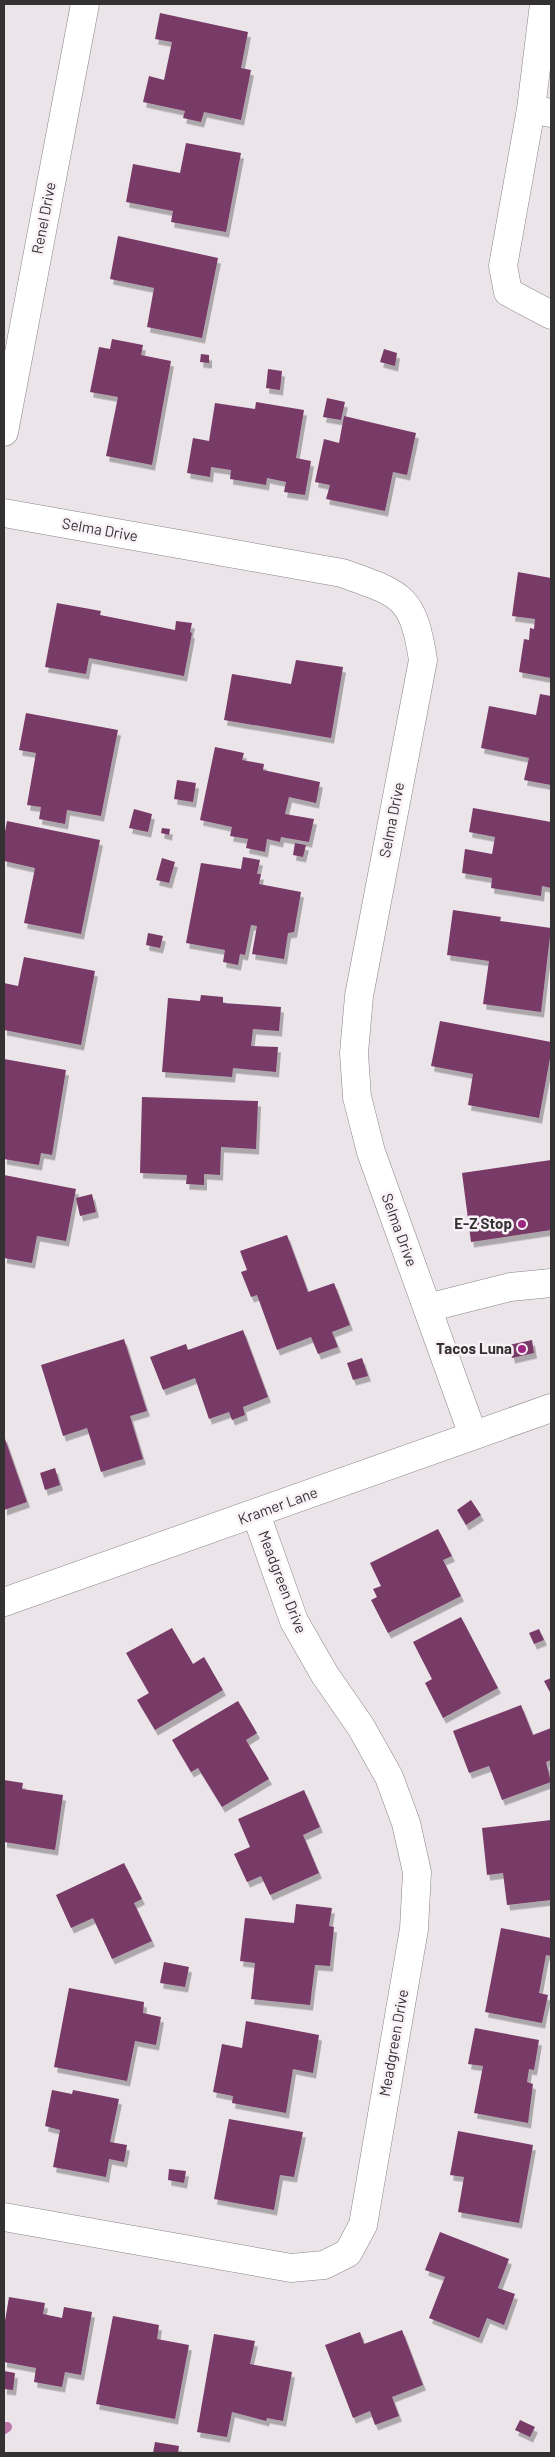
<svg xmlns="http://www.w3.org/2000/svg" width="555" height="2457" viewBox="0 0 555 2457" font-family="Barlow,sans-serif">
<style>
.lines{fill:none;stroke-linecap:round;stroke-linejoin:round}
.stream{stroke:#bb76a7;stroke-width:10}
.building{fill:#783a68;filter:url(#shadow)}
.minor-casing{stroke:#8a8488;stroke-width:29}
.minor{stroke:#fff;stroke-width:28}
.poi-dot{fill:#9c2783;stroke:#f8f1f6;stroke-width:2}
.labels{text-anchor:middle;stroke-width:5;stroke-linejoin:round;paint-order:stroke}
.street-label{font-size:15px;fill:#343133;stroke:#f8f1f6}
.poi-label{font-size:15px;font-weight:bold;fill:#343133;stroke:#f8f1f6;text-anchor:end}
</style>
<defs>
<filter id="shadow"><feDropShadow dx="3" dy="5.5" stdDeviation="0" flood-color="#0004"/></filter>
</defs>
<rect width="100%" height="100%" fill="#ebe4e8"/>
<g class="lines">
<path class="stream" d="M4 2429 7 2427"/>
</g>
<path class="building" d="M160 13 248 32 241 68 251 70 241 120 204 112 201 122 183 118 185 111 143 102 149 76 164 80 172 42 155 39Z
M186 143 241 153 226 232 171 222 173 211 126 202 133 164 180 173Z
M118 236 218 258 202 338 147 327 154 288 110 279Z
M112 339 143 345 141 355 171 361 152 465 106 456 118 397 90 392 99 347 110 349Z
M384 349 397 353 395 366 380 362Z
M201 354 209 355V363L200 362Z
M268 369 282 371 280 390 266 388Z
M327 398 345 402 341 420 323 417Z
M256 402 304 410 296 458 311 461 305 495 284 492 286 482 267 478 266 485 230 479 231 470 211 467 210 477 187 473 193 438 209 441 215 403 255 409Z
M344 416 416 433 407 475 393 472 385 511 326 499 330 485 315 482 324 439 339 443Z
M518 572 551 578V678L519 672 524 639 529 640 530 628 534 629 535 619 512 616Z
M57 603 101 611 100 615 175 630 176 621 192 623 190 632 192 633 184 676 89 658 86 674 45 667Z
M296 660 343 667 331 738 224 720 232 674 291 684Z
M540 694 551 696V785L524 780 529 758 481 748 489 706 536 715Z
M26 713 118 730 101 816 67 810 65 824 39 819 41 807 27 805 36 753 19 750Z
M215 747 244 753 242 760 264 764 263 770 320 782 316 803 289 797 285 814 314 819 309 842 281 837 280 842 267 839 265 852 246 848 248 839 230 836 232 827 200 820Z
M177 780 196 783 193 802 174 799Z
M473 808 551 822V888L542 886 541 896 491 888 492 878 462 873 465 849 492 854 495 837 469 832Z
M134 809 152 814 148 832 129 828Z
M7 821 100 840 81 934 24 923 35 868 4 861V837Z
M162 828 170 829 169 835 161 833Z
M295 843 306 845 303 857 293 855Z
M243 857 260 860 257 874H261L259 884 301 892 294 932 288 933 284 959 252 954 257 926 251 925 245 955 240 954 238 965 223 962 225 950 186 943 201 863 241 869Z
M162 858 175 862 169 883 156 880Z
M453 910 501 917 500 921 551 928 541 1012 483 1004 489 961 447 955Z
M148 933 163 936 160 948 146 945Z
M24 957 95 971 81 1045 4 1030V983L18 986Z
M201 995 223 997V1003L281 1007 279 1031 253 1029 251 1046 278 1047 276 1072 233 1068 232 1077 162 1072 168 998 200 1001Z
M440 1021 551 1042V1053L539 1118 468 1105 473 1074 431 1066Z
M4 1059 66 1070 52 1155 41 1153 39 1165 4 1159Z
M142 1097 258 1101 256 1149 221 1147 220 1175 204 1174V1185L186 1184 187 1175 140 1173Z
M551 1160V1230L471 1242 462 1173Z
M4 1175 76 1189 66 1241 37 1236 32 1263 4 1258Z
M92 1194 96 1212 80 1216 76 1198Z
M287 1235 308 1292 334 1283 350 1325 332 1332 338 1347 318 1354 311 1337 277 1350 257 1295 251 1297 241 1272 247 1270 240 1251Z
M243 1330 268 1397 243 1407 245 1415 232 1420 229 1412 209 1419 195 1378 163 1390 150 1357 186 1344 188 1350Z
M124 1339 147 1411 130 1416 143 1459 101 1472 87 1428 63 1436 41 1365Z
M532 1340 534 1353 512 1358 509 1345Z
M362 1358 368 1376 353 1380 347 1363Z
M4 1436 27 1502 4 1510Z
M55 1468 60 1485 45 1490 40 1473Z
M471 1500 481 1515 466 1525 457 1510Z
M438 1529 452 1556 443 1560 461 1596 388 1633 371 1600 377 1597 373 1589 381 1586 370 1563Z
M461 1617 498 1688 443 1718 425 1683 432 1679 413 1642Z
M172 1628 193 1664 204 1657 223 1690 155 1730 137 1700 149 1693 126 1653Z
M539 1629 544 1640 534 1644 529 1633Z
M551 1678V1694L544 1681Z
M238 1701 257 1733 246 1740 269 1779 222 1807 198 1768 191 1772 172 1740Z
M521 1705 533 1735 551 1728V1760L546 1762 551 1782 502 1800 489 1766 469 1773 453 1731Z
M4 1780 23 1783 22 1789 63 1795 55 1850 4 1842Z
M304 1790 320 1827 303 1835 319 1873 270 1895 261 1876 247 1882 234 1854 250 1847 238 1819Z
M551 1820V1900L507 1905 503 1873 487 1875 482 1828Z
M124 1863 142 1899 134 1903 152 1941 112 1959 93 1918 71 1928 56 1895Z
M296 1904 332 1908 329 1926 334 1927 330 1966 315 1965 310 2005 251 1999 255 1963 240 1961 245 1918 294 1923Z
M501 1928 551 1938V1956L546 1955 539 1993 548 1995 542 2023 485 2012Z
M164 1962 189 1967 185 1987 160 1983Z
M69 1988 144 2002 143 2013 161 2017 156 2045 135 2041 127 2081 54 2067Z
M246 2021 319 2035 313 2073 293 2069 286 2113 232 2103 233 2096 213 2092 222 2044 242 2048Z
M475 2028 539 2040 534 2070 529 2069 527 2082 533 2084 528 2123 474 2113 483 2066 468 2064Z
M52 2090 72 2094 73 2090 119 2099 110 2142 127 2145 124 2162 109 2159 106 2177 53 2167 60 2130 45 2126Z
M229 2119 303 2132 294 2177 280 2175 274 2210 214 2199Z
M458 2131 533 2145 519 2223 458 2212 464 2177 450 2175Z
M169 2169 186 2171 184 2183 168 2180Z
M440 2232 509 2259 498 2288 515 2294 504 2325 487 2318 479 2338 429 2318 445 2277 425 2270Z
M9 2297 45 2303 43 2314 62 2318 64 2307 92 2312 81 2375 65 2372 62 2387 34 2382 36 2368 4 2362V2327Z
M113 2316 159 2325 157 2339 189 2345 175 2419 96 2404Z
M402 2330 423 2385 392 2397 399 2416 375 2425 370 2411 353 2418 325 2345 360 2332 364 2344Z
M214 2334 255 2341 250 2364 292 2372 283 2421 267 2418 266 2421 232 2412 227 2437 197 2432Z
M4 2371 15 2373 13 2390 4 2389Z
M520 2420 535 2427 530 2437 515 2430Z
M155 2442 179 2446 178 2453H153Z"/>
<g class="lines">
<defs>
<path id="minor" d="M544 4 531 109 551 113
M531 109 503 266 508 292 551 315
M4 432 85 4
M4 513 342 573C401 594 413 595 423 660L359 996 354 1053 357 1097 371 1152 473 1435
M427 1308 510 1287 551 1283
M4 1602 551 1408
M4 2217 291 2268 324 2265 348 2253 363 2225 414 1929 417 1872 406 1823 389 1777 361 1727 325 1675 294 1621 256 1514"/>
</defs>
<use href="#minor" class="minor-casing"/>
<use href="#minor" class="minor"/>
</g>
<g class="poi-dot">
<circle cx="522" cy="1224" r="5"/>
<circle cx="522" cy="1349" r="5"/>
</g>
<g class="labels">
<g class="street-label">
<text transform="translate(44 218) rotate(-79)" y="5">Renel Drive</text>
<text transform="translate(100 530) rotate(10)" y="5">Selma Drive</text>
<text transform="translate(392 820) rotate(-79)" y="5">Selma Drive</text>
<text transform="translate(399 1230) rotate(70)" y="5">Selma Drive</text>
<text transform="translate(278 1506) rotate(-20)" y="5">Kramer Lane</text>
<text transform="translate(282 1582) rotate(69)" y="5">Meadgreen Drive</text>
<text transform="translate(394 2043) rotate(-80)" y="5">Meadgreen Drive</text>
</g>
<g class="poi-label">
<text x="512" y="1229">E-Z Stop</text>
<text x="512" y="1354">Tacos Luna</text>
</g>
</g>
<rect width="555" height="2457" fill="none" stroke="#343133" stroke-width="10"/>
</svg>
